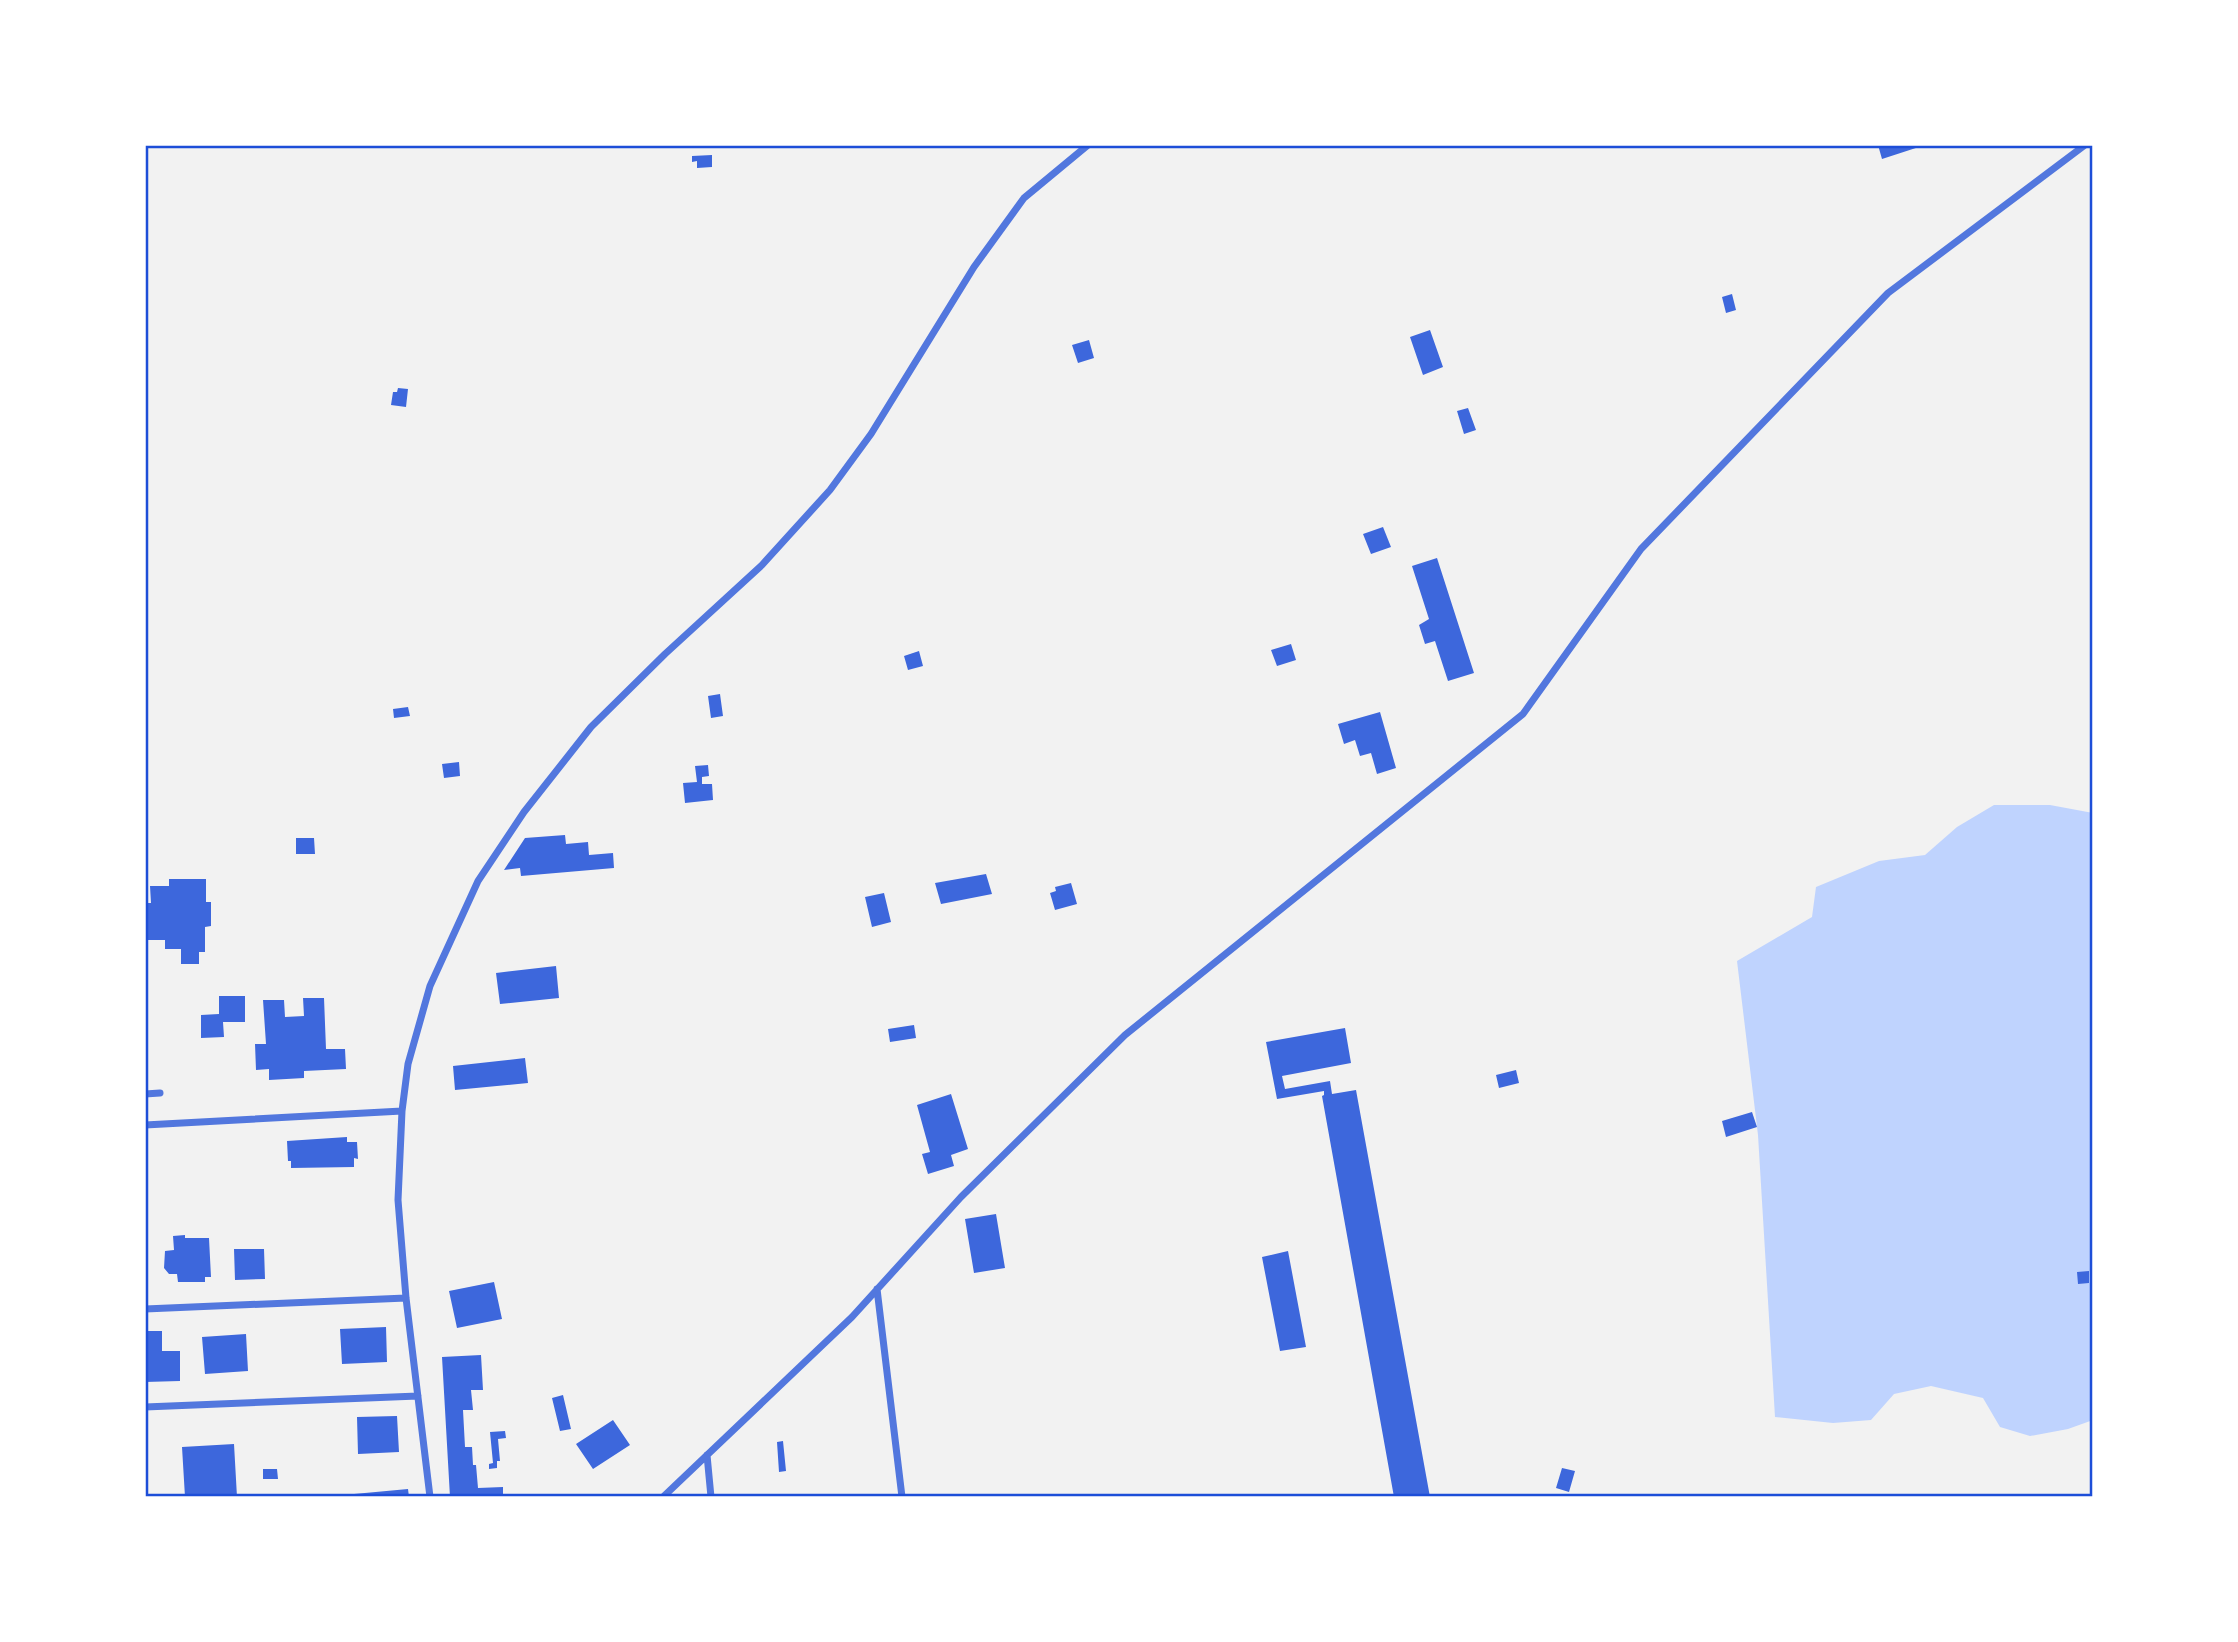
<svg xmlns="http://www.w3.org/2000/svg" width="2238" height="1642" viewBox="0 0 2238 1642" font-family="Georgia,serif">
<style>
.water{fill:#bfd3fe}
.building{fill:#3d67dc}
.lines{fill:none;stroke-linecap:round;stroke-linejoin:round}
.minor{stroke:#5277de;stroke-width:7}
.neatline{fill:none;stroke:#1d4ed8;stroke-width:2.5}
</style>
<rect width="100%" height="100%" fill="#f2f2f2"/>
<path class="water" d="M1994 805H2050L2093 813V1420L2068 1429 2030 1436 2000 1427 1983 1398 1931 1386 1894 1394 1871 1420 1833 1423 1775 1417 1758 1135 1737 961 1812 917 1816 887 1879 861 1925 855 1957 827Z"/>
<path class="building" d="M1878 145H1922V146L1882 159Z
M712 155V167L697 168V161L692 162V156Z
M1732 294 1736 310 1726 313 1722 297Z
M1430 330 1443 367 1423 375 1410 337Z
M1089 340 1094 358 1078 363 1072 345Z
M398 388 408 389 406 407 391 405 393 392H397Z
M1468 408 1476 430 1464 434 1457 411Z
M1383 527 1391 547 1371 554 1363 534Z
M1437 558 1474 673 1448 681 1435 641 1425 644 1419 625 1429 619 1412 566Z
M1291 644 1296 660 1277 666 1271 650Z
M919 651 923 666 908 670 904 656Z
M720 694 723 716 711 718 708 696Z
M408 707 410 716 394 718 393 709Z
M1380 712 1396 768 1377 774 1371 753 1360 756 1355 740 1344 744 1338 724Z
M459 762 460 776 444 778 442 764Z
M708 765 709 776 702 777V784H712L713 800 685 803 683 783 697 782 695 766Z
M565 835 566 844 588 842 589 855 613 853 614 868 521 876 520 868 504 870 525 838Z
M296 838H314L315 854H296Z
M986 874 992 894 941 904 935 883Z
M169 879H206V902H211V926L205 927V952H199V964H181V949H165V940H145V903H151L150 886H169Z
M1071 883 1077 904 1055 910 1050 893 1056 891 1055 887Z
M884 893 891 922 872 927 865 897Z
M556 966 559 998 500 1004 496 973Z
M219 996H245V1022H223L224 1037 201 1038V1015L219 1014Z
M303 998H324L326 1049H345L346 1069 304 1071V1078L269 1080V1069L256 1070 255 1044H266L263 1000H284L285 1017 304 1016Z
M914 1025 916 1038 890 1042 888 1029Z
M1345 1028 1351 1063 1282 1076 1285 1089 1330 1081 1332 1094 1356 1090 1430 1497H1394L1322 1096 1324 1095V1091L1277 1099 1266 1042Z
M525 1058 528 1083 455 1090 453 1066Z
M1516 1070 1519 1083 1499 1088 1496 1075Z
M951 1094 968 1149 951 1155 954 1166 928 1174 922 1154 930 1152 917 1105Z
M1752 1112 1757 1127 1726 1137 1722 1121Z
M347 1137V1142H357L358 1159 354 1158V1167L291 1168V1161H288L287 1141Z
M996 1214 1005 1268 974 1273 965 1219Z
M185 1235V1238H209L211 1277H205V1282H178L177 1274H169L164 1268 165 1251 174 1250 173 1236Z
M234 1249H264L265 1279 235 1280Z
M1288 1251 1306 1347 1280 1351 1262 1257Z
M2089 1271V1283L2078 1284 2077 1272Z
M494 1282 502 1319 457 1328 449 1291Z
M386 1327 387 1362 342 1364 340 1329Z
M145 1331H162V1351H180V1381L145 1382Z
M246 1334 248 1371 205 1374 202 1337Z
M481 1355 483 1390H471L473 1410H463L465 1447H472L473 1465H476L478 1488 503 1487V1497H450L442 1357Z
M563 1395 571 1429 560 1431 552 1398Z
M397 1416 399 1452 358 1454 357 1417Z
M613 1420 630 1445 593 1469 576 1444Z
M505 1431 506 1438 498 1439 500 1461H497V1468L489 1469V1464L493 1463 490 1432Z
M783 1441 786 1471 779 1472 777 1442Z
M234 1444 237 1497H185L182 1447Z
M1562 1468 1575 1471 1569 1492 1556 1488Z
M263 1469H277L278 1479H263Z
M408 1489 409 1497H354V1494Z"/>
<g class="lines">
<path class="minor" d="M145 1094 160 1093
M145 1125 402 1111
M877 1289 902 1497
M145 1309 406 1298
M145 1407 418 1396
M707 1455 711 1497
M430 1497 406 1298 398 1200 402 1111 408 1064 430 986 478 881 524 812 591 727 665 654 762 565 830 490 871 434 974 267 1024 198 1088 145
M663 1497 852 1317 961 1197 1125 1035 1523 714 1641 549 1888 293 2085 145"/>
</g>
<rect width="2238" height="1642" fill="none" stroke="#ffffff" stroke-width="294"/>
<rect x="147" y="147" width="1944" height="1348" class="neatline"/>
</svg>
